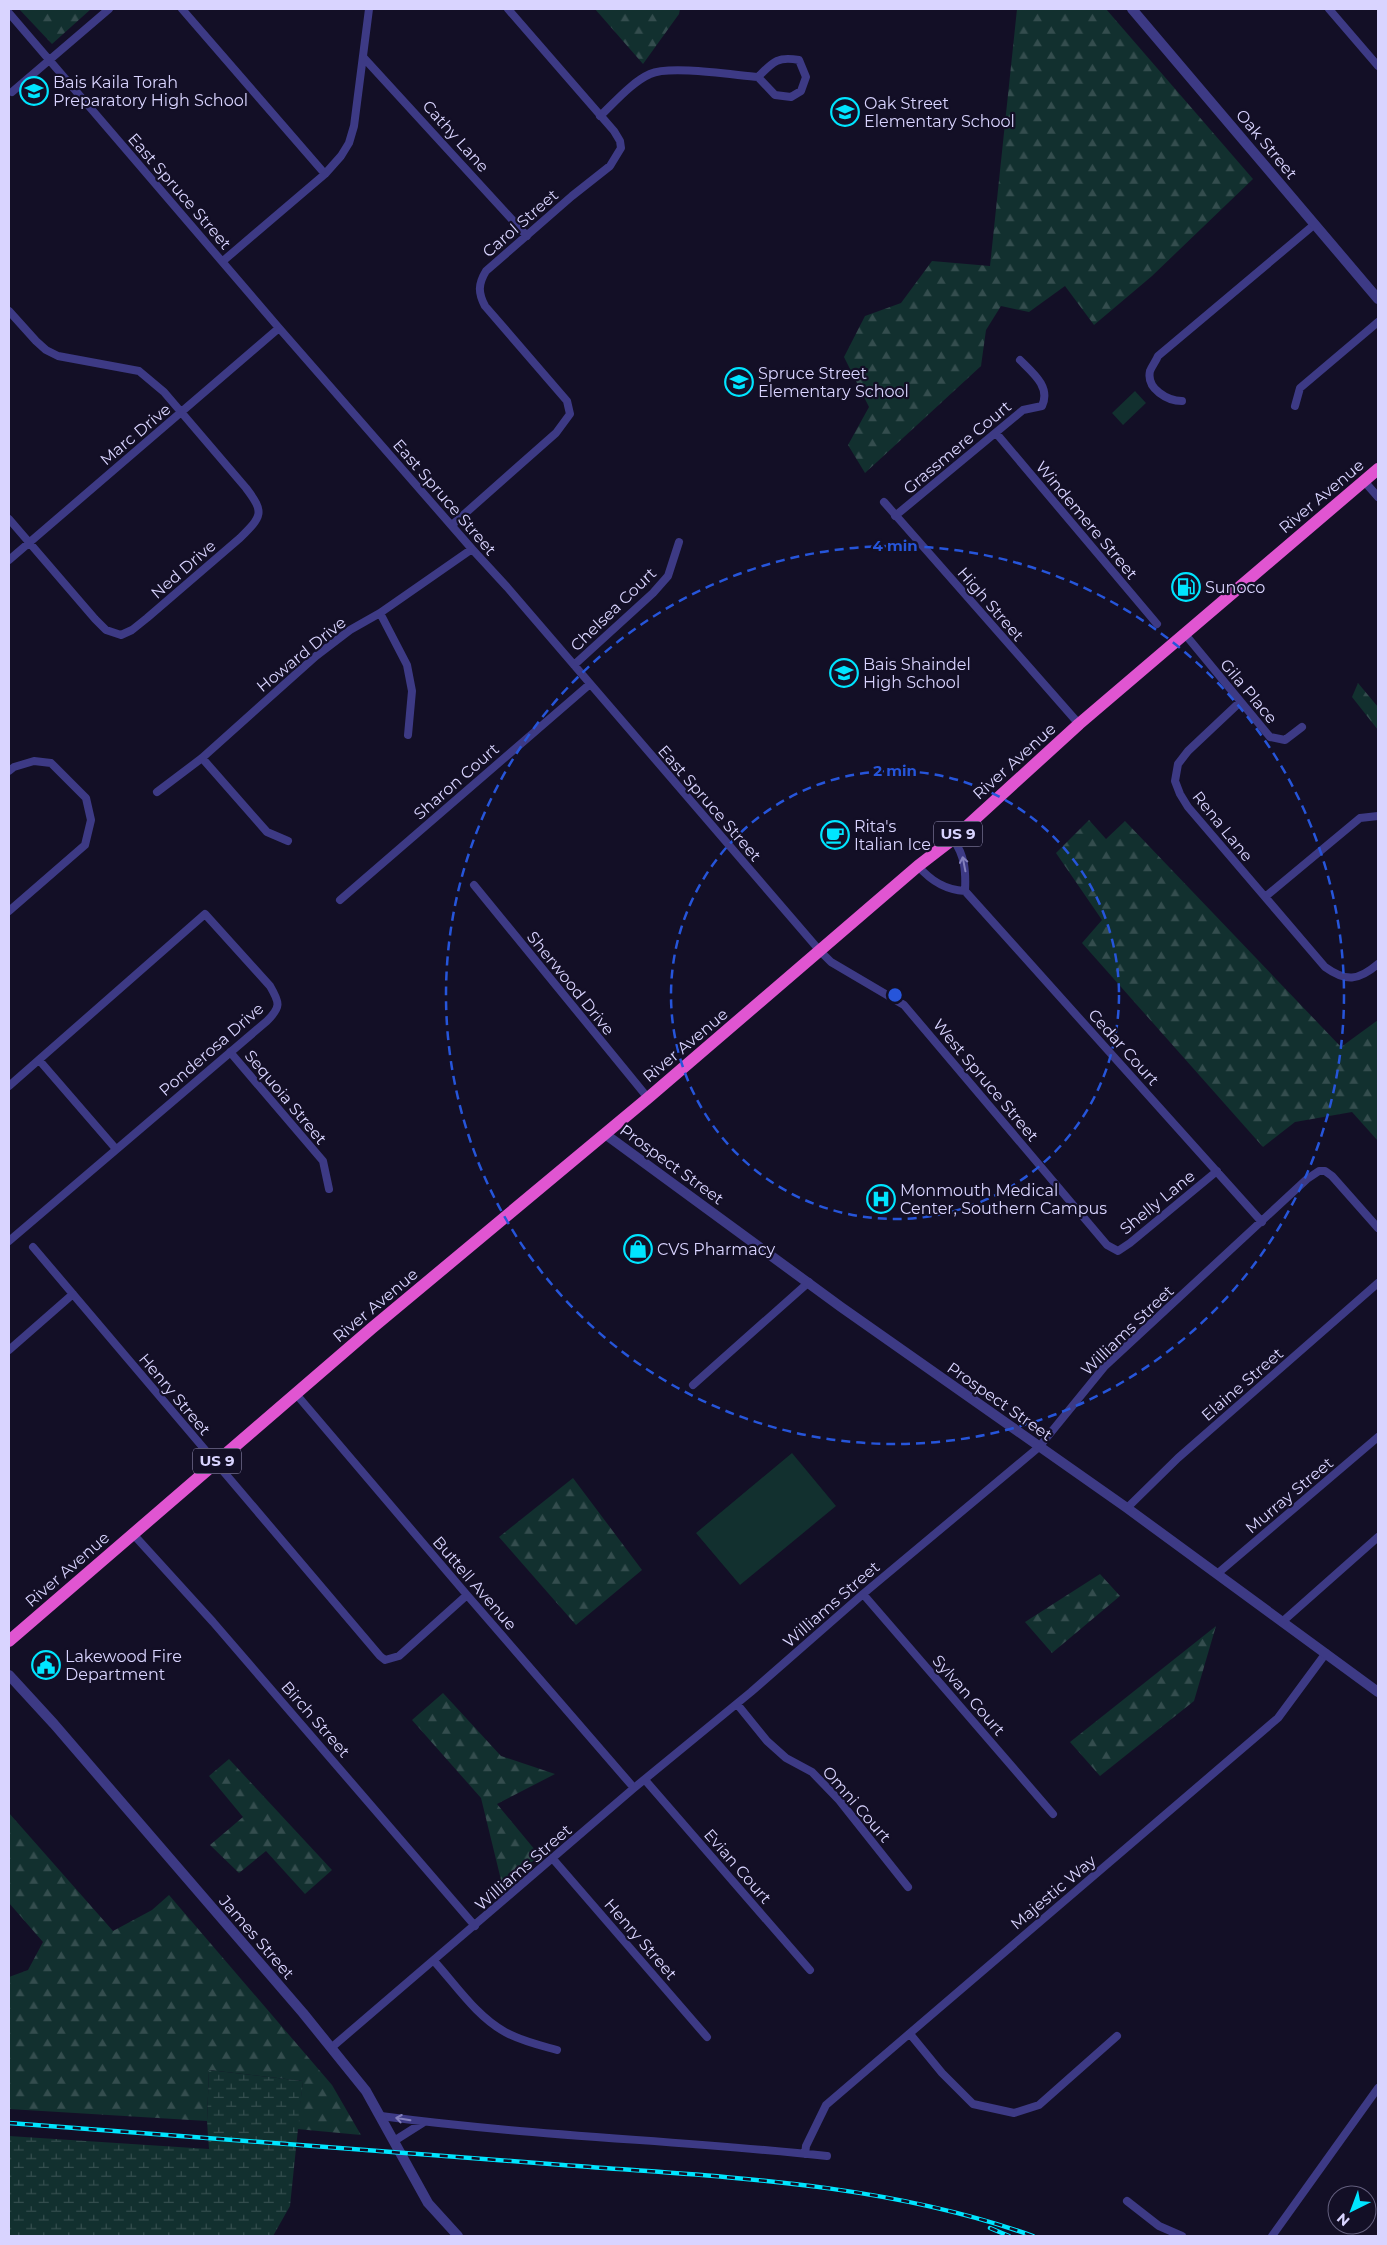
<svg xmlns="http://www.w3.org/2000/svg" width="1387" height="2245" viewBox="0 0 1387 2245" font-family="Montserrat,sans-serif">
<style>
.green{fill:#12302f}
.forest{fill:url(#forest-firs)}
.wetland{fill:url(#wetland-marsh)}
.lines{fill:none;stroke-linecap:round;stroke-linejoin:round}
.minor{stroke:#3d3a85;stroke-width:8}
.tertiary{stroke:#3d3a85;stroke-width:10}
.trunk{stroke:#e055d1;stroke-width:12}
.rail-casing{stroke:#00e5ff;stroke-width:4.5}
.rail{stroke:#130f26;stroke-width:2.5;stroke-dasharray:8;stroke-linecap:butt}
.oneway{stroke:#837fbc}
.ring{fill:none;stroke:#2655da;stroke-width:2.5;stroke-dasharray:9 6}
.labels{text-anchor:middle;stroke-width:4.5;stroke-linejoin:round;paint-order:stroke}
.shield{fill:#130f26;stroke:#9e99be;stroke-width:1}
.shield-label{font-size:15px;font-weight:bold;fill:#d9d4ff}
.poi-label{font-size:16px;fill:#d9d4ff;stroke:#130f26;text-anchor:start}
.street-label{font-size:16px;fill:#d9d4ff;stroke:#130f26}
.centre{fill:#2655da;stroke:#130f26;stroke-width:2.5}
.ring-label{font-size:15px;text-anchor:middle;font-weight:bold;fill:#2655da;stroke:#130f26;stroke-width:4.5;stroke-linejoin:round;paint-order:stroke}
</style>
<defs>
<pattern id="forest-firs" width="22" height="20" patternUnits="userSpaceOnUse" patternTransform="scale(1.25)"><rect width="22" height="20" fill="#12302f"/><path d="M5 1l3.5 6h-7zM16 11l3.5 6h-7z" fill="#344d4e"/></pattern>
<pattern id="wetland-marsh" width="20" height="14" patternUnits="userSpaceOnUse" patternTransform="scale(1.25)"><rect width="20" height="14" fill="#12302f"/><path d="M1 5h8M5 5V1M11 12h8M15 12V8" fill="none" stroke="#344d4e"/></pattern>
</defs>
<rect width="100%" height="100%" fill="#130f26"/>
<path class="green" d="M1135 391 1146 403 1123 425 1112 413Z
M792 1453 836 1506 740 1585 696 1533Z"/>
<path class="forest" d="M19 9H91L52 44Z
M595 9H680L679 14 643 64Z
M1017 9H1106L1253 179 1152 276 1094 325 1065 286 1029 312 1001 306 986 330 981 366 865 473 848 445 869 407 844 357 865 316 901 303 932 261 990 266Z
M1358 683 1378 707V730L1352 697Z
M1089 820 1106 839 1125 821 1341 1047 1378 1020V1141L1352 1112 1295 1122 1263 1147 1082 943 1102 920 1056 853Z
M573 1478 642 1570 576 1625 499 1537Z
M1100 1574 1120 1596 1052 1653 1025 1622Z
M1216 1626 1194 1701 1100 1776 1070 1742Z
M443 1693 501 1756 555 1774 497 1804 540 1856 502 1884 481 1798 412 1720Z
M229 1759 332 1870 305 1894 266 1851 239 1873 210 1845 243 1817 209 1776Z
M9 1813 113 1931 152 1910 169 1895 332 2085 361 2135 297 2129 303 2081 209 2070 207 2121 9 2109V1977L28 1970 43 1942 9 1903Z"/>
<path class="wetland" d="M209 2070 303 2081 290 2206 273 2236H9V2136L209 2149 207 2121Z"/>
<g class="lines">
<path class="minor" d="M182 9 325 174
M1329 9 1378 66
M9 13 279 328 472 549 507 587 820 951 831 962 904 1005 1107 1245 1118 1251 1130 1243 1217 1171
M363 57 527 236
M12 92 109 9
M600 116C615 102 632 82 650 74 670 65 733 75 758 77L775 95 791 97 801 91 806 77 799 60C777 56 773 62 758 77
M223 261 325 174 341 156 349 143 354 126 369 9
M9 311 36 341 46 350 58 356 139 371 164 392 246 488C265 513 262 516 240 538L147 618 132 630 121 635 106 630 95 619 9 519
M1182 401C1168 401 1146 389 1150 371 1152 366 1156 361 1158 356L1315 224
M1295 406 1300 388 1378 322
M996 433 1157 624
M1364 481 1378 497
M884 502 1079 724
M895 516 1023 410 1042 406C1051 387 1033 373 1020 360
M452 525 556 433 570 414 567 401 485 306C478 293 478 284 486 271L572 196 610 166 621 148 620 141 614 131 508 9
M9 560 279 328
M380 613 407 665 412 691 408 735
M1184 633 1270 737 1285 740 1302 727
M574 665 653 593 668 576 679 542
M1240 702 1188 751 1178 764 1175 781 1180 794 1188 807 1325 967C1346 982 1358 981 1378 964
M202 758 267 832 288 841
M9 771 14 767 34 761 51 763 86 798 91 820 85 845 9 911
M157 792 202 758 316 656 350 630 380 613 472 549
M953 839C965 856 966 871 965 891
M918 866C931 881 945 890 965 891L1262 1222
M474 885 648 1098
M1265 897 1360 818 1378 816
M340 900 590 684
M230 1052 323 1161 329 1189
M39 1060 116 1149
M9 1086 205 914 270 986C280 1003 281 1007 267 1021L9 1241
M33 1247 380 1656 385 1660 399 1656 467 1595
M9 1350 73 1294
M693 1385 809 1282
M296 1394 467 1595 634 1788
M1127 1508 1178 1458 1378 1283
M133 1534 213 1622 475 1926
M1217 1574 1378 1437
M863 1594 1053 1814
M1282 1622 1378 1537
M737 1704 767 1741 786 1758 812 1772 839 1800 908 1887
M645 1780 810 1970
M553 1859 707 2037
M434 1961C456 1985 476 2016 505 2032 521 2041 539 2045 557 2050
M910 2034 942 2073 973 2104 1014 2113 1039 2105 1117 2036
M331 2048 634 1788 751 1692 863 1594 1039 1447 1105 1366 1307 1179 1319 1171H1325L1332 1176 1378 1228
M381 2116C529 2136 678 2140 827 2156
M394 2141 424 2122
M805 2154 806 2146 826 2105 1278 1718 1326 1653
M1127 2201 1159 2226 1182 2236
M1272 2236 1378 2088"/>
<path class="tertiary" d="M1132 9 1378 299
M605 1134 841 1307 1127 1508 1378 1692
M9 1675 54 1724 303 2013 366 2091 428 2203 458 2236"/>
<path class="trunk" d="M9 1641 372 1328 648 1098 918 866 953 839 1079 724 1378 469"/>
<defs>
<path id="rail" d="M9 2123C193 2137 378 2151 563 2165 721 2177 882 2182 1033 2236
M990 2228 1009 2236"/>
</defs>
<use href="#rail" class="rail-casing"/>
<use href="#rail" class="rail"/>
</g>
<defs><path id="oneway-shaft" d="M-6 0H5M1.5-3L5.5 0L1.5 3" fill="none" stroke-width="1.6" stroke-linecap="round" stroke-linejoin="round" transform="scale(1.25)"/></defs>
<g class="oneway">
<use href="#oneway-shaft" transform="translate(964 864) rotate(-101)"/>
<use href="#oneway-shaft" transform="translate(403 2119) rotate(-171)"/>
</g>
<g class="ring">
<circle cx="895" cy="995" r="224"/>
<circle cx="895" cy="995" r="449"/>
</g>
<defs>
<symbol id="school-ring" viewBox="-11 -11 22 22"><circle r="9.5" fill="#130f26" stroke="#00e5ff" stroke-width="1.5"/><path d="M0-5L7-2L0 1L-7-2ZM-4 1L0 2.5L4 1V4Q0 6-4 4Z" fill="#00e5ff"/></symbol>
<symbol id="fuel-ring" viewBox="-11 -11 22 22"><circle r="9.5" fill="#130f26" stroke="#00e5ff" stroke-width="1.5"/><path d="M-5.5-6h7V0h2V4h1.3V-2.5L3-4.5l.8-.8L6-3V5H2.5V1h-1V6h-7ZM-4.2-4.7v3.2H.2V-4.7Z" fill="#00e5ff"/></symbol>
<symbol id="cafe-ring" viewBox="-11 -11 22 22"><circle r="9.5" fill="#130f26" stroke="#00e5ff" stroke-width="1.5"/><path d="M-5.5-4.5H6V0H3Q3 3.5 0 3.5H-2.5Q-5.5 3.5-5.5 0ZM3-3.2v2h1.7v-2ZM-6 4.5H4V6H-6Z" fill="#00e5ff"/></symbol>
<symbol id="hospital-ring" viewBox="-11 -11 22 22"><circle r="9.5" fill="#130f26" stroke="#00e5ff" stroke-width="1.5"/><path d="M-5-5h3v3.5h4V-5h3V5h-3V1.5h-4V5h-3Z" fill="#00e5ff"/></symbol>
<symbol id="shop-ring" viewBox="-11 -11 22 22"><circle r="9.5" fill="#130f26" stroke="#00e5ff" stroke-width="1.5"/><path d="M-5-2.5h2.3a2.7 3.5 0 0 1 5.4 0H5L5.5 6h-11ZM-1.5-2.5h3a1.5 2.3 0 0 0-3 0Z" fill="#00e5ff"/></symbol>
<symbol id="civic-ring" viewBox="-11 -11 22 22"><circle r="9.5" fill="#130f26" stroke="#00e5ff" stroke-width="1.5"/><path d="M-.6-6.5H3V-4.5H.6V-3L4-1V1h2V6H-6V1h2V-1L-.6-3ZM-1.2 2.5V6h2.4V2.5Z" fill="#00e5ff"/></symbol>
</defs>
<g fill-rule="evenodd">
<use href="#school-ring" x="18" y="75" width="32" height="32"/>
<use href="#school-ring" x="829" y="96" width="32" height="32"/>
<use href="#school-ring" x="723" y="366" width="32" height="32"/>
<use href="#fuel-ring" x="1170" y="571" width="32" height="32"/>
<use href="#school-ring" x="828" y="657" width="32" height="32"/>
<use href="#cafe-ring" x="819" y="819" width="32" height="32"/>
<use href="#hospital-ring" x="865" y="1183" width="32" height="32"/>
<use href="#shop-ring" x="622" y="1233" width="32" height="32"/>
<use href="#civic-ring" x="30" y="1649" width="32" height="32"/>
</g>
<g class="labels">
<g class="shield">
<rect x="934" y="821.5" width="48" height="25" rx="4"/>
<rect x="193" y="1448.5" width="48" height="25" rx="4"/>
</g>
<g class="shield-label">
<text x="958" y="839">US 9</text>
<text x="217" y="1466">US 9</text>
</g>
<g class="poi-label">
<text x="53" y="88">Bais Kaila Torah<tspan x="53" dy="18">Preparatory High School</tspan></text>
<text x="864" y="109">Oak Street<tspan x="864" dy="18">Elementary School</tspan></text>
<text x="758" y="379">Spruce Street<tspan x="758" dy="18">Elementary School</tspan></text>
<text x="1205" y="593">Sunoco</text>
<text x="863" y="670">Bais Shaindel<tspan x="863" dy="18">High School</tspan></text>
<text x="854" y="832">Rita's<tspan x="854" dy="18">Italian Ice</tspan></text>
<text x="900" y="1196">Monmouth Medical<tspan x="900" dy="18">Center, Southern Campus</tspan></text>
<text x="657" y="1255">CVS Pharmacy</text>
<text x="65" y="1662">Lakewood Fire<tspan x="65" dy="18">Department</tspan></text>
</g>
<g class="street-label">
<text transform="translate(456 136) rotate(48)" y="6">Cathy Lane</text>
<text transform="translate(1267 144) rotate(50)" y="6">Oak Street</text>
<text transform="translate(180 191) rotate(49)" y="6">East Spruce Street</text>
<text transform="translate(520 223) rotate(-41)" y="6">Carol Street</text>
<text transform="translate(135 434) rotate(-40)" y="6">Marc Drive</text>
<text transform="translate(957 447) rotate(-40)" y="6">Grassmere Court</text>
<text transform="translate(1321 496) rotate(-40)" y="6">River Avenue</text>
<text transform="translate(445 497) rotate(49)" y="6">East Spruce Street</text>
<text transform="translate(1087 520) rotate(50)" y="6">Windemere Street</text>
<text transform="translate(183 569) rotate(-41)" y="6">Ned Drive</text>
<text transform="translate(991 604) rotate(49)" y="6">High Street</text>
<text transform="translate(613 609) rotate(-44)" y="6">Chelsea Court</text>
<text transform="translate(301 654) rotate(-39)" y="6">Howard Drive</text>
<text transform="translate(1249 691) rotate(50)" y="6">Gila Place</text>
<text transform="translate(1014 761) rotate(-42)" y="6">River Avenue</text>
<text transform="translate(456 781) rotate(-41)" y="6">Sharon Court</text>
<text transform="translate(710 803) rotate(49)" y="6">East Spruce Street</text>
<text transform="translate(1223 826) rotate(51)" y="6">Rena Lane</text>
<text transform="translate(571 983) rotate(51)" y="6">Sherwood Drive</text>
<text transform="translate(685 1045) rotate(-40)" y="6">River Avenue</text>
<text transform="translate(1124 1047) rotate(48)" y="6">Cedar Court</text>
<text transform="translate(211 1049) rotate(-41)" y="6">Ponderosa Drive</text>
<text transform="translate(986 1080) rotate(50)" y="6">West Spruce Street</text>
<text transform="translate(286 1097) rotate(50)" y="6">Sequoia Street</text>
<text transform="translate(672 1164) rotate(36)" y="6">Prospect Street</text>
<text transform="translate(1157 1202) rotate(-39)" y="6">Shelly Lane</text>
<text transform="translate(375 1305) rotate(-40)" y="6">River Avenue</text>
<text transform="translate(1127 1330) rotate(-44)" y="6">Williams Street</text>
<text transform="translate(1242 1384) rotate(-41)" y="6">Elaine Street</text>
<text transform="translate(175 1394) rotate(50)" y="6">Henry Street</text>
<text transform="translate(1000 1401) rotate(35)" y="6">Prospect Street</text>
<text transform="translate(1289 1495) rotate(-40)" y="6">Murray Street</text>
<text transform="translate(67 1569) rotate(-41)" y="6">River Avenue</text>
<text transform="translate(475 1583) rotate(49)" y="6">Buttell Avenue</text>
<text transform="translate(831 1604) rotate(-41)" y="6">Williams Street</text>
<text transform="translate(969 1695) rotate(49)" y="6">Sylvan Court</text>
<text transform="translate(316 1719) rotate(49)" y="6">Birch Street</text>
<text transform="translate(857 1804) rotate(49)" y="6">Omni Court</text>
<text transform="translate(738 1866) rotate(49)" y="6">Evian Court</text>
<text transform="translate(523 1867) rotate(-41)" y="6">Williams Street</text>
<text transform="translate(1053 1892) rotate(-40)" y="6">Majestic Way</text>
<text transform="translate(257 1937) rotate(49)" y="6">James Street</text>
<text transform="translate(641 1939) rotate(49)" y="6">Henry Street</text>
</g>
</g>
<circle cx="895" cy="995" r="8" class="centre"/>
<g class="ring-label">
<text x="895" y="551">4 min</text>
<text x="895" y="776">2 min</text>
</g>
<rect width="1387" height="2245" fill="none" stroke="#d9d4ff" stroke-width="20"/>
<g transform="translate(1352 2210) rotate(222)"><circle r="24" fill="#130f26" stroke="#625e7d"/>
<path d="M0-4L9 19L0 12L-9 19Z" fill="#00e5ff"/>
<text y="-8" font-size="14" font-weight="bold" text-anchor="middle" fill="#d9d4ff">N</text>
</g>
</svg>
